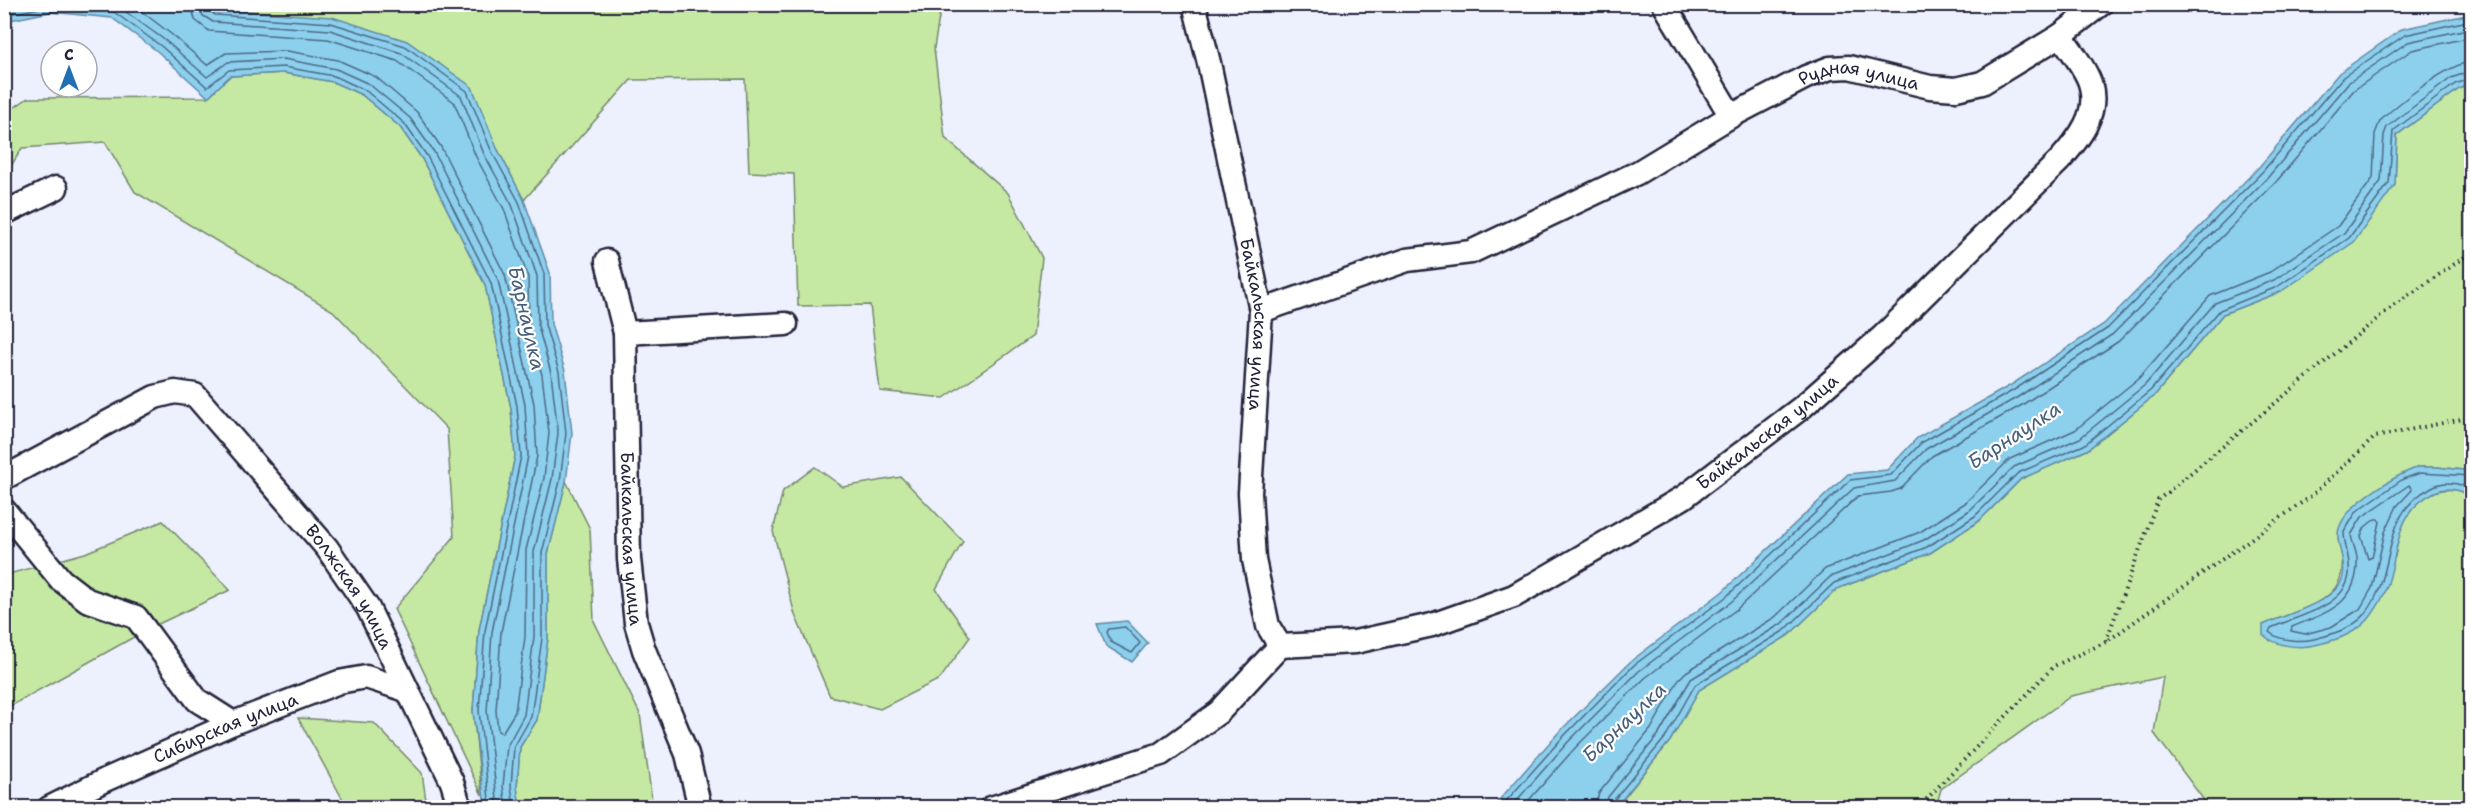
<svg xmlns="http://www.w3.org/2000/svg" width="2476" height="812" viewBox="0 0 2476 812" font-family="'Shantell Sans',sans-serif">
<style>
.green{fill:#c5e9a3;stroke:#74866f;stroke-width:1.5}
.water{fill:#8cd0ee;stroke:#628aa6;stroke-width:1.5}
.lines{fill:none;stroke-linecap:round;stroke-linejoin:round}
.shore{stroke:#4c6883;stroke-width:1.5}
.minor-casing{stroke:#22223b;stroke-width:27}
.path{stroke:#22223b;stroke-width:4;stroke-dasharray:1.5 4.5;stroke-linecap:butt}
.minor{stroke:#fff;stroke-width:22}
.labels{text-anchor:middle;stroke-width:4.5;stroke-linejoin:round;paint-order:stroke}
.street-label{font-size:18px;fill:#22223b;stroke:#fff}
.water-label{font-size:20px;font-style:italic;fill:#475f7a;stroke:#fff}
</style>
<rect width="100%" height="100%" fill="#edf1fd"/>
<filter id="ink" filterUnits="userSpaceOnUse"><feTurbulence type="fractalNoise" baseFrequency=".0167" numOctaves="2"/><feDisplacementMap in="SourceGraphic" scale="12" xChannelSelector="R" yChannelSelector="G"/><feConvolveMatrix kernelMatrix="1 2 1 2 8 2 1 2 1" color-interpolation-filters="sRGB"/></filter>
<g filter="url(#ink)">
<path class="green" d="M211 5H941L934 48 945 138 1008 193 1042 258 1033 336 944 398 880 391 870 305 798 306 794 174 749 172 745 79 631 80 524 200 497 148 215 9Z
M284 73 333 82 362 95 400 127 422 159 485 285 511 408 515 456 479 630 473 711 482 795 394 609 454 537 447 429 333 311 135 192 105 142 22 148 5 176V114L28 98 208 97 230 76Z
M2471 83V471L2437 467H2418L2338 539C2358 602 2308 604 2263 625L2270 641 2395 557C2397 542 2400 529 2407 516 2419 493 2451 480 2471 498V807H2209L2154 733 2163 677 2071 696 1941 789 1936 807 1616 808 1670 741 1699 690 1789 635 1837 589 1930 553 1979 521 2021 479 2087 450 2155 395 2223 314 2280 292 2395 185 2397 135 2459 89Z
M815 467 843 487 901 477 963 541 936 589 970 637 940 679 880 709 830 696 795 615 773 531 783 491Z
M566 481 590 529 594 621 640 714 653 807H520L517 787 520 747 537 720 548 638V554Z
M163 521 230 590 150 628 5 709V575L85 553Z
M298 718 374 723 422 773 427 807H347Z"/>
<path class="water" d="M5 4H211L216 9 332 17 407 41 472 87 497 148 524 200 550 273 551 324 565 371 572 433 566 482 548 554V638L537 720 520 747 517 787 520 807H485L473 711 479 630 515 456 511 408 485 285 422 159 400 127 362 95 333 82 284 73 230 76 208 97 157 51 112 18 50 12 5 21Z
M2471 14V83L2459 89 2397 135 2395 185 2354 242 2280 292 2223 314 2155 395 2087 450 2021 479 1979 521 1930 553 1837 589 1789 635 1699 690 1670 741 1616 807H1493L1558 733 1631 661 1722 592 1848 474 1887 470 1917 438 2011 385 2104 324 2259 167 2339 73 2402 29Z
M2418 467H2437L2471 471V498C2461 489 2446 486 2433 493 2392 514 2400 554 2385 592 2382 600 2376 609 2371 616 2359 633 2334 641 2315 645 2298 649 2276 646 2263 635V625C2285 615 2326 604 2339 585 2350 569 2338 552 2338 536 2337 508 2395 476 2418 467Z
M1127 621 1148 643 1132 662 1106 646 1097 624Z"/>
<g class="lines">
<path class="shore" d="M115 4 166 41 207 77 228 62 284 59 336 69 369 84 410 118 434 152 498 280 525 405 528 456 492 632 487 711 498 808
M132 4 171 34 207 65 226 53 287 51 338 60 376 77 417 112 441 147 505 275 534 404 537 456 501 632 496 711 498 731 502 733 515 712 525 637 526 550 544 478 549 433 542 375 529 327 528 277 504 209 476 157 454 102 397 61 328 39 209 31 195 20 191 4
M200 4 202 15 213 22 330 30 401 53 461 96 484 154 512 205 537 276 538 326 551 373 558 433 552 479 534 552V637L524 715 507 746 503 786 506 808
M207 4 208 10 215 15 331 23 405 46 467 91 491 150 519 202 544 274 545 325 559 372 566 433 560 481 542 553V638L531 717 514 747 511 786 514 808
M4 15 50 6 114 12 161 46 207 87 229 70 284 67 334 76 365 90 404 123 427 156 491 283 517 406 521 456 485 631 479 711 490 808
M2472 476 2420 473 2403 479 2357 511 2344 532C2344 547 2351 559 2349 574 2346 607 2296 616 2271 628L2269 632C2279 641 2301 642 2314 639 2331 635 2355 628 2366 613 2399 570 2377 515 2432 487 2445 480 2460 483 2472 490
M2409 485 2412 490 2397 506 2385 532 2372 588 2360 609 2331 627 2305 634 2291 631 2292 627C2328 612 2359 604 2357 558 2356 550 2352 542 2351 535L2362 517Z
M2375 519H2379L2380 522 2372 557 2368 559 2361 536 2365 527Z
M1125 627 1140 643 1132 653 1111 642 1107 632 1109 629Z
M1500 808 1563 737 1634 665 1726 597 1850 480 1891 475 1921 443 2014 390 2108 328 2263 171 2343 77 2405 35 2472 20
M1510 808 1568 742 1639 671 1731 602 1854 488 1895 481 1926 449 2018 397 2113 334 2269 176 2348 83 2408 42 2472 28
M1522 808 1575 748 1645 678 1737 609 1858 496 1891 492 1900 489 1932 456 2022 405 2119 341 2276 182 2354 90 2412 50 2472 37
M1595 808 1599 793 1651 729 1679 679 1686 672 1775 617 1825 569 1920 532 1965 503 2010 459 2075 430 2139 378 2210 296 2270 272 2338 226 2373 178 2375 134 2380 121C2396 105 2450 62 2472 62
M1604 808 1608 797 1659 734 1691 679 1781 624 1830 577 1924 540 1970 510 2014 467 2080 438 2145 385 2215 303 2274 280 2344 233 2381 181 2384 135 2387 127 2451 78 2472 71
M1612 808 1613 801 1665 738 1695 685 1785 630 1834 583 1927 547 1975 516 2018 473 2084 445 2151 390 2220 310 2277 287 2349 238 2389 183 2393 131 2455 84 2472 78"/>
<defs>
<g id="minor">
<path id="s1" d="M1194 4 1209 63 1261 311 1250 493 1254 560 1268 626 1280 646 1355 642 1432 625 1514 596 1684 497 1801 408 1882 337 2059 161C2078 140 2100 114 2090 83 2085 67 2070 50 2061 35"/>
<path d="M1664 4 1731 116"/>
<path d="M4 213 56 188"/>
<path id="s2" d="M607 261 625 333 629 559 636 623 644 650 687 754 700 808"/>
<path id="s3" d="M1261 311 1407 260 1471 252 1637 173 1731 116 1806 77 1830 68 1849 67 1930 87 1956 89 1982 83 2061 35 2101 4"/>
<path d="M625 333 786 324"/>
<path id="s4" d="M4 478 155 397 175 392 195 395 327 548 368 608 452 782 460 808"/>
<path d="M4 510 61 580 87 600 136 617 197 700 233 723"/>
<path id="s5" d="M49 808 105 780 233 723 339 682 366 677 406 690"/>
<path d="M991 808 1161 754 1219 712 1280 646"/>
</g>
</defs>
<use href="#minor" class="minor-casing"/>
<path class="path" d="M2106 641 2158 500 2389 309 2472 252
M1918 808 2054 666 2106 642 2311 496 2375 437 2472 417"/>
<use href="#minor" class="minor"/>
</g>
</g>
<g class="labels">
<g class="street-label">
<text dy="6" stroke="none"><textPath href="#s3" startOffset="652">Рудная улица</textPath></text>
<text dy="6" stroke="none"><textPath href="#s1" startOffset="327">Байкальская улица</textPath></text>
<text dy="6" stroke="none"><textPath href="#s1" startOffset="1198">Байкальская улица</textPath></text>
<text dy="6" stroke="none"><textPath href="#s2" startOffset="280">Байкальская улица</textPath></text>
<text dy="6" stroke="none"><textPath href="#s4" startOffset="459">Волжская улица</textPath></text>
<text dy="6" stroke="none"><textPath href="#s5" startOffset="194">Сибирская улица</textPath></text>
</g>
<g class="water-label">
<text transform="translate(527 318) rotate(77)" y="7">Барнаулка</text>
<text transform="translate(2014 435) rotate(-33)" y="7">Барнаулка</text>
<text transform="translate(1624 722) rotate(-43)" y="7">Барнаулка</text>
</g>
</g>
<rect width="2476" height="812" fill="none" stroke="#fff" stroke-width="24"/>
<rect x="12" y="12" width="2452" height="788" fill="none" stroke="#22223b" stroke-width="2" filter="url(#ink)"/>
<g transform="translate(69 69)"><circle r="28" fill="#ffffff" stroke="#a7a7b1" stroke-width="1.5"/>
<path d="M0-4.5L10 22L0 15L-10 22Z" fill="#1f6fb2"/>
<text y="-9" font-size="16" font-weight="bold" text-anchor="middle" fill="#22223b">С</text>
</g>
</svg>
